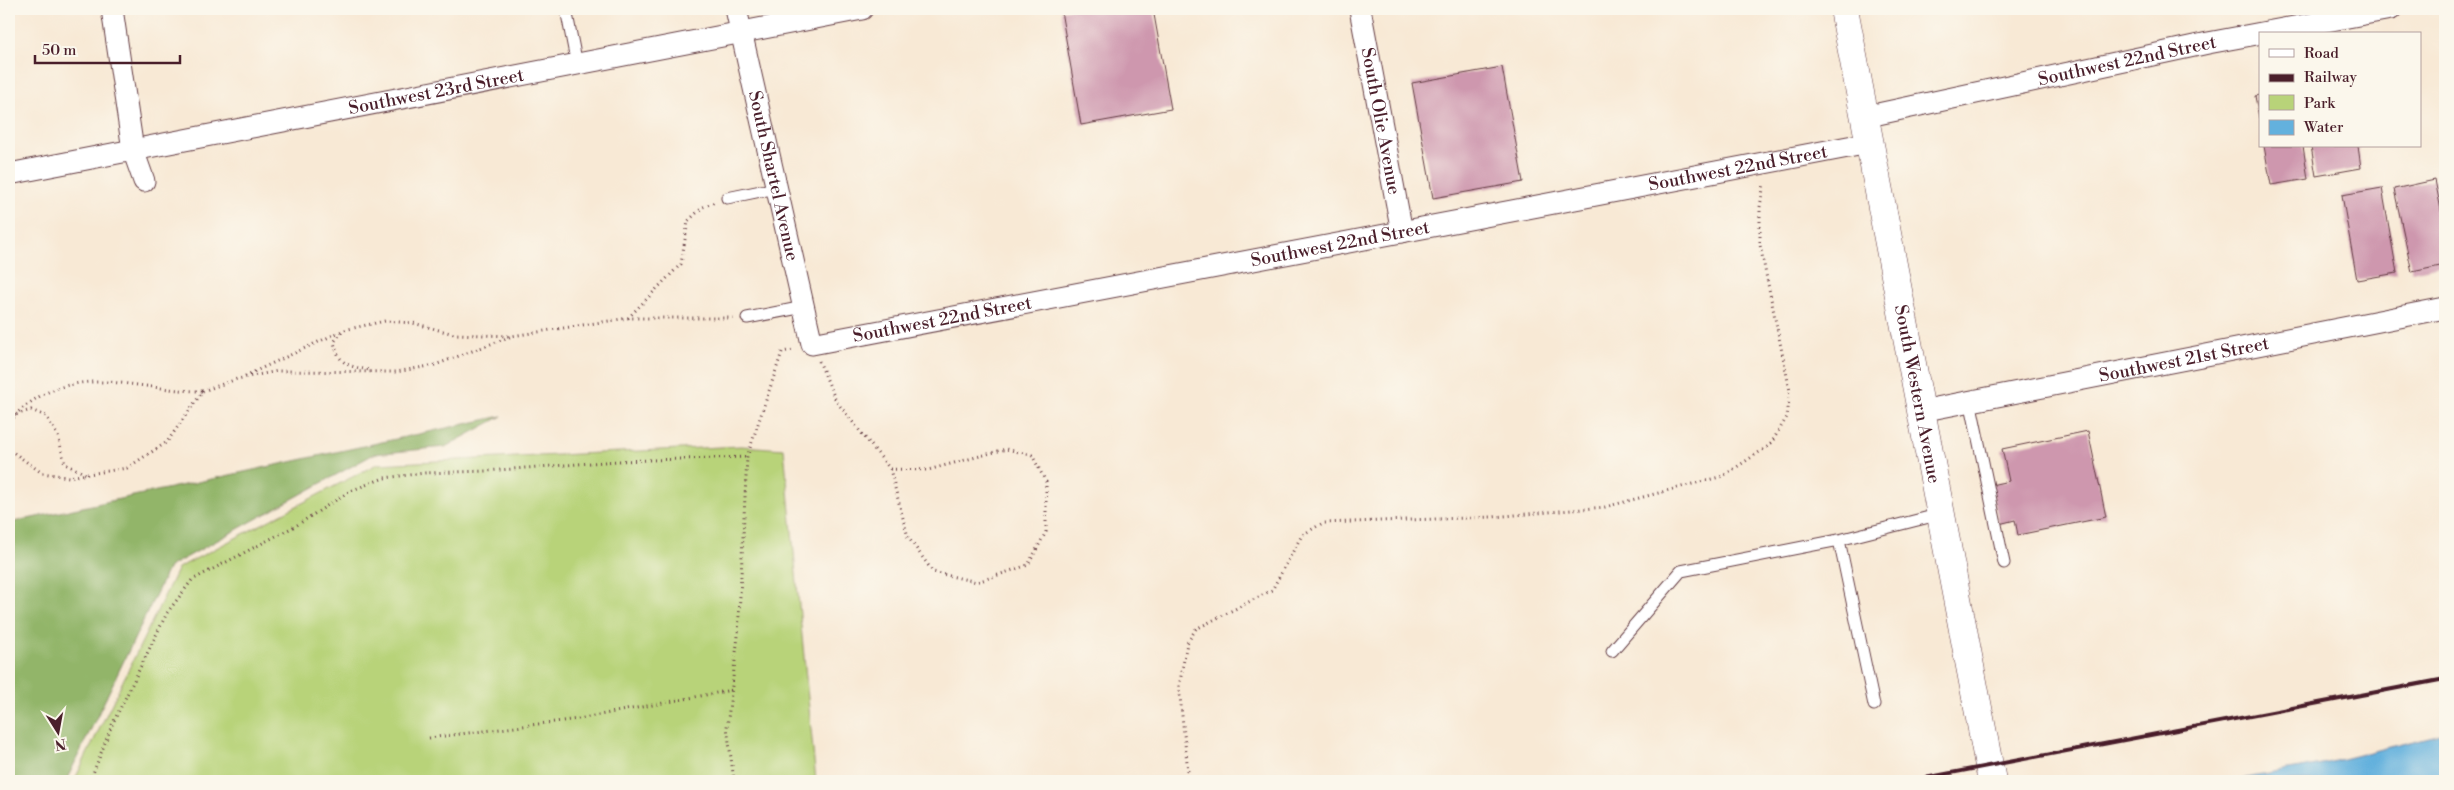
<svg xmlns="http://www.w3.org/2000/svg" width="2454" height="790" viewBox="0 0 2454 790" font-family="'Libre Bodoni',serif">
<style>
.green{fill:#b8d379;stroke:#817952}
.forest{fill:#92b569;stroke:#6e6a4a}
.water{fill:#63b1dd;stroke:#566884}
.building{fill:#ce97ae}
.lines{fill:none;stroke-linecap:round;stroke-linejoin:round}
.lane-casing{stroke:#643d44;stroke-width:13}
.street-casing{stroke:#643d44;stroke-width:23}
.secondary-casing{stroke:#643d44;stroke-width:29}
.path{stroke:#643d44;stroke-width:3;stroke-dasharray:1 4;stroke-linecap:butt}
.lane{stroke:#fff;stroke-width:11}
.street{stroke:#fff;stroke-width:21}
.secondary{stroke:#fff;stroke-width:28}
.rail{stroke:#4a1f2b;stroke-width:4}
.labels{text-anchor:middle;stroke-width:4;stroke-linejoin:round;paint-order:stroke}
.street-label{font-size:18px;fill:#4a1f2b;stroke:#fbf7ec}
</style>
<rect width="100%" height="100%" fill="#fbf7ec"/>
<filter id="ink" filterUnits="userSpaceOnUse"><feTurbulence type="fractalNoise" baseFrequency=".02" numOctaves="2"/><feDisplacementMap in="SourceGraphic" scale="10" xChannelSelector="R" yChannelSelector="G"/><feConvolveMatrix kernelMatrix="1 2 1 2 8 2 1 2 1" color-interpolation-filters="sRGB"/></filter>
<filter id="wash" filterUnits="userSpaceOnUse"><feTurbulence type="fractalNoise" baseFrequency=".0096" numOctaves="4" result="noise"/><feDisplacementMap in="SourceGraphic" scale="20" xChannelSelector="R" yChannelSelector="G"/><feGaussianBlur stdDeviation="1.12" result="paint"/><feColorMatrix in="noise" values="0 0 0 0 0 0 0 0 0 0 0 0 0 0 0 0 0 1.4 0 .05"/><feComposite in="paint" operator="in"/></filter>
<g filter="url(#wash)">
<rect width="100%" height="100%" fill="#f8e9d5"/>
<path class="green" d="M741 446 784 449 816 781H74L178 568 377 464Z"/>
<path class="forest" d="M502 416 445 447 374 454 169 567 66 781H9V523Z"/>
<path class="water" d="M2445 733V774L2406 781H2230L2327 763Z"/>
<g id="blocks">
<path class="building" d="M1071 9H1153L1171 109 1081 125 1061 11Z
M1502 67 1523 182 1433 198 1412 83Z
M2260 95V118H2259L2255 96Z
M2264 146H2303L2308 179 2271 185Z
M2311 146H2358L2361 168 2316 176Z
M2435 180 2445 230V265L2412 272 2394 189Z
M2382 188 2397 273 2357 280 2342 195Z
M2088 431 2106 517 2018 535 2015 520 1999 524 1991 485 2009 481 2002 449Z"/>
</g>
</g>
<g filter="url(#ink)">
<use href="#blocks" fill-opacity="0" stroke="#643d44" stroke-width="1"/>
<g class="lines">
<defs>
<path id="lane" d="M566 9 577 65
M727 198 776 188
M747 318 804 307
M1970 400 2004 563
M1612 651 1681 571 1839 540
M1874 705 1839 540 1941 514"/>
<g id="street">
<path d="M112 9 133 150 144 181"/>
<path id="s1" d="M736 9 812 344 1869 143"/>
<path id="s2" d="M1360 9 1402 232"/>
<path id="s3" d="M1864 117 2208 43 2391 9"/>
<path id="s4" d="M9 174 862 9"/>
<path id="s5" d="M1921 411 2445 308"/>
</g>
<g id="secondary">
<path id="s6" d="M1844 9 1992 781"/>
</g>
</defs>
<use href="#lane" class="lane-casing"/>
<use href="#street" class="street-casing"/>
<use href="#secondary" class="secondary-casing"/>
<path class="path" d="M628 318 681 264 688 221 703 207 715 202
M342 332 334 342C339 365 348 366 369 370
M819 361 836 401 890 469 908 537 933 572 977 582 1028 565 1046 532V482L1032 455 1006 449 928 470 890 469
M245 376 344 330 385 321 413 323 454 334 510 336
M15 415C74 359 133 391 202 391
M9 427 15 415 31 410 46 416 58 436 65 464 86 474
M9 430 10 450 42 473 69 477 127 468 167 442 203 391 237 379 278 371 396 372 435 365 512 336 628 318H734
M429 738 578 719 732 690
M90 781 112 725 167 613 192 580 297 525 350 491 384 478 425 473 486 471 618 461 747 457
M734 781 727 727 738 636 747 457 782 352 793 350
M1189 781 1179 687 1187 643 1196 629 1272 590 1302 535 1323 523 1493 517 1605 507 1723 476 1770 445 1787 417 1790 391 1760 245V207L1764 183"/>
<use href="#lane" class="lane"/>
<use href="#street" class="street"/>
<use href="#secondary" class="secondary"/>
<path class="rail" d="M1909 781 2445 679"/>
</g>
</g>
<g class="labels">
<g class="street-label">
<text dy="6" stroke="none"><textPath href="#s3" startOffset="269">Southwest 22nd Street</textPath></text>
<text dy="6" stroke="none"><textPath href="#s4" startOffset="435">Southwest 23rd Street</textPath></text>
<text dy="6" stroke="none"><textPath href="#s2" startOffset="114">South Olie Avenue</textPath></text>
<text dy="6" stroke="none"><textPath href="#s1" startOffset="1286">Southwest 22nd Street</textPath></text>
<text dy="6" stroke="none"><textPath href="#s1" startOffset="171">South Shartel Avenue</textPath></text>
<text dy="6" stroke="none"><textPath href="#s1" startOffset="881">Southwest 22nd Street</textPath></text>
<text dy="6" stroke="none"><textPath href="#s1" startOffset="476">Southwest 22nd Street</textPath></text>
<text dy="6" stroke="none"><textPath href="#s5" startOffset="268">Southwest 21st Street</textPath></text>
<text dy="6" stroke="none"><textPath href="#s6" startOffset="392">South Western Avenue</textPath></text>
</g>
</g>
<rect width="2454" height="790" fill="none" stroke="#fbf7ec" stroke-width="30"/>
<rect x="2259" y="32" width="162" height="115" fill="#fbf7ec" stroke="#b4a19f"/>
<rect x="2269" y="49" width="25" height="8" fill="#ffffff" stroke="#b4a19f"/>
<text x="2304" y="58" font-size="15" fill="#4a1f2b">Road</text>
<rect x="2269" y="74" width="25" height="8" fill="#4a1f2b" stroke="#b4a19f"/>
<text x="2304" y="82" font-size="15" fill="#4a1f2b">Railway</text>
<rect x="2269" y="95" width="25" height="15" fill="#b8d379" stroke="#b4a19f"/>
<text x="2304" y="108" font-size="15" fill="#4a1f2b">Park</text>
<rect x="2269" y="120" width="25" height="15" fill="#63b1dd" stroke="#b4a19f"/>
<text x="2304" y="132" font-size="15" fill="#4a1f2b">Water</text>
<g transform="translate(58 732) rotate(169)" stroke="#fbf7ec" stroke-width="4" paint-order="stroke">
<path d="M0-4L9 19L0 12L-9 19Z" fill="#4a1f2b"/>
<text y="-8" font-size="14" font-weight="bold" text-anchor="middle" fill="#4a1f2b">N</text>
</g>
<path d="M35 55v8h145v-8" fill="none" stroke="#4a1f2b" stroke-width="2.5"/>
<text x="42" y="55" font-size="15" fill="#4a1f2b" stroke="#fbf7ec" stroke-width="4" paint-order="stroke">50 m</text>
</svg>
